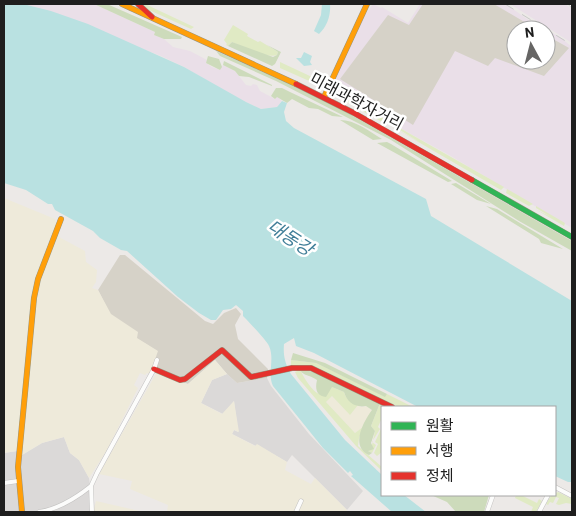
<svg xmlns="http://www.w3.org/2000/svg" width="576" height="516" viewBox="0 0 576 516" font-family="Barlow,'Noto Sans KR',sans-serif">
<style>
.residential{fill:#dbd9d8}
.industrial{fill:#eadfe8;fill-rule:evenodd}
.construction{fill:#d6d2c8}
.farmland{fill:#eeeada}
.grass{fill:#e0eac4}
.forest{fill:#cddbbb}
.water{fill:#b9e1e1}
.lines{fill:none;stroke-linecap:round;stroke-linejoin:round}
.street-casing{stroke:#c3c2c1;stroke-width:5}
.fast-casing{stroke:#97947e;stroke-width:6}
.slow-casing{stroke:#97947e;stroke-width:6}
.jam-casing{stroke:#97947e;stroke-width:6}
.street{stroke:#fcfcfb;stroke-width:4}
.fast{stroke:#30b455;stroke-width:5}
.slow{stroke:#ff9f0a;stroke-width:5}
.jam{stroke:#e5322d;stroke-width:5}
.rail{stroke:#cacac9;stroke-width:1;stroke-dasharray:10 10;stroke-linecap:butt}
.labels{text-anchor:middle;stroke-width:5;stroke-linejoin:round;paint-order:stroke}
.street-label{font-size:16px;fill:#1e1e1e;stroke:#fff}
.water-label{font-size:18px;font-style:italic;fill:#407e98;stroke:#fff}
</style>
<rect width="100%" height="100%" fill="#ece9e7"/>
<path class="residential" d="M227 374 237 383 267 378 271 386 309 434 363 491 347 510 292 455 287 462 257 445 256 446 232 434 234 430 238 432 234 401 223 414 201 403 212 380Z
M64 437 70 453 79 460 89 478 93 512H4V453L17 451 22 455 42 443Z"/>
<path class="industrial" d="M23 4H94L155 32 154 35 164 39 173 47 190 51 207 60 206 63 212 67 220 70 223 65 235 71 246 85 251 86 253 84 257 85 260 91 275 99 277 96 282 101 277 107 261 109 233 96 184 67 161 56 37 8Z
M373 4 381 8 382 7 408 23 420 4H506L527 19 560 37 572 47V228L449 155 329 89 362 19ZM516 30H546V60H516Z
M510 4H565L572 9V43Z"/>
<path class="construction" d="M423 4H494L538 30H516V60H546V35L569 48 544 76 495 58 488 66 455 51 413 125 340 79 388 15 409 25Z
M120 255H125L205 321 213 324 224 313 236 308 241 314 235 325 238 339 268 369 267 378 237 383 227 374 215 360 188 384 167 378 157 372 151 367 157 351 136 338 110 314 98 290Z"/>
<path class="farmland" d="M4 198 55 219 59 237 85 251 86 262 97 270 96 282 92 288 98 290 111 314 138 332 137 338 158 351 150 374 147 373 145 375 140 373 134 385 138 388 107 450 89 478 79 460 70 453 64 437 42 443 22 455 17 451 4 453Z
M215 360 227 374 212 380 201 403 222 414 234 401 239 432 234 430 232 434 255 446 257 444 287 462 285 470 311 484 315 478 347 510 346 512H167L168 505 130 489 132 481 99 474 157 372 167 378 188 384Z
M332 396 350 414 358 405 361 407 366 406 372 410 363 427 355 433 326 402Z
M96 501 144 512H93Z"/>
<path class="grass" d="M143 4H145L194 27 191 29 149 10Z
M233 25 248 34 247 36 258 42 260 41 278 52 277 55C268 59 242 46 232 42L228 46 226 45 227 44 224 40Z
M280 62 327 84 325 88 280 68Z
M329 89 387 120 384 123 330 93 367 112 330 92Z
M391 123 504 187 501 190 389 125 421 143 390 124Z
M507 189 533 204 529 206 506 193Z
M536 206 565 223 564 226 535 209 551 217 536 208Z
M291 360 316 363 385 396 387 394 413 407H398L316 367 308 365H291Z
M302 369 301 372C305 379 312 391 319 394L332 387 344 392C346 399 351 403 358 405L350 415 332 396 326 402 355 433 363 427 359 438 358 446 382 467V471L356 446 298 378 295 372Z
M380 403 388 407H382V418L378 427 380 429 372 442 376 445 372 453 368 451 372 445 375 431 371 426Z
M382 427V452L377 456 374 453 378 444 375 442Z
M558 492 572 499V504L566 503 559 505 556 504 559 498 556 497 553 503 550 502 548 505 546 504 551 496Z
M516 495H521L537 503 539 499 542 501 536 512H531L533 507 515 498Z"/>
<path class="forest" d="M94 4H107L182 37 181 39H164L154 35 155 32Z
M232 42 273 57 277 55 278 52 267 45 281 52 275 64 272 66 228 46Z
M216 51 299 88 341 109 572 241V251L519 221 391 140 276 81 220 56Z
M208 56 219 59 222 67 220 70 206 63Z
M224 61 272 85V86L249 77 239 76 235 71 223 65Z
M276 88H282L290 92 343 117 332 116 318 109 309 108 292 99 287 103 277 97 275 99 271 96Z
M340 120C355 120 369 131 382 139L373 140Z
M387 142 391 144 452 181 448 182 377 143Z
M456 183 491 204 477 200 451 184Z
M486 206 497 209 563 249 541 243 539 239Z
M293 353 325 363 387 394 385 397 316 363 291 360Z
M302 369 317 373 380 403 371 426 375 431 371 443 374 449 368 451 372 453 369 455C350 447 363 422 372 410L366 406C355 408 347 402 344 392L332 387 326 397C316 396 315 388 317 380 312 376 306 376 301 372Z
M431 495H489L484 512H456L447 502Z"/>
<path class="water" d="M4 4H23L51 11 88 24 184 67 246 102 261 109 277 107 282 101 287 103 284 112 286 121 294 128 426 199 431 216 572 301V482H568L555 476V407H418L314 353 296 346 294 338 284 344C283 355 285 364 291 374L345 440 382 475V495H404L426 512H392L351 476 353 475 350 471 348 473 323 448 273 386C267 374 275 359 269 346 267 341 248 321 243 316V311L236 305 231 309 223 310 216 320H211L199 313 178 297 127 251 121 250 100 238 93 231 55 210 52 204H48L26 190 4 183Z
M322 4H330C331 15 327 27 319 34L314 31 321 15Z
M304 52 312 56 310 62 312 65 304 66 296 58H301Z"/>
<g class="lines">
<defs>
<path id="street" d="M571 4 572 5
M4 483 18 481
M555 487 572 496
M39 512C59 509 76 498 91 486
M92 512 91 486 97 473 154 369 157 360
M296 512 301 501
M487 512 493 495
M539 512 548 495"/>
<path id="fast" d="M472 180 572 237"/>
<path id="slow" d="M122 4 296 84
M324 97 367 4
M22 512 18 467 34 298 38 279 61 219"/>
<path id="jam" d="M138 4 152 17
M296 84 354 113 472 180
M154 369 180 380 185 379 222 350 251 377 292 368H311L392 407"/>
</defs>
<use href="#street" class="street-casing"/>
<use href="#fast" class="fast-casing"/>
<use href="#slow" class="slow-casing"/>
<use href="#jam" class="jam-casing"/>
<use href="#street" class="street"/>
<use href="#fast" class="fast"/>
<use href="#slow" class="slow"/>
<use href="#jam" class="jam"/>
<path class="rail" d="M505 4 572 45"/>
</g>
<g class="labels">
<g class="street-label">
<text transform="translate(357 101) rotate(28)" y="6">미래과학자거리</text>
</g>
<g class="water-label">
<text transform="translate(290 238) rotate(33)" y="6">대동강</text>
</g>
</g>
<rect width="576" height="516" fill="none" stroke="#1e1e1e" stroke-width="10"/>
<rect x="381" y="406" width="175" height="90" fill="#ffffff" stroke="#a5a5a5"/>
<rect x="391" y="422" width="25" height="8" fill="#30b455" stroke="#a5a5a5"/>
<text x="426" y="431" font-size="15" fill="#1e1e1e">원활</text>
<rect x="391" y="447" width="25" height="8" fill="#ff9f0a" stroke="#a5a5a5"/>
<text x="426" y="456" font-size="15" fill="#1e1e1e">서행</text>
<rect x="391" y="472" width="25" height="8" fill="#e5322d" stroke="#a5a5a5"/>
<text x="426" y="481" font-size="15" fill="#1e1e1e">정체</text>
<g transform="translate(531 45) rotate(353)"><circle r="24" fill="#ffffff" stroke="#a5a5a5"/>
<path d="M0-4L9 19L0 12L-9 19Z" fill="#666564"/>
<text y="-8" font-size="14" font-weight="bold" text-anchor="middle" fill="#1e1e1e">N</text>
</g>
</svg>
